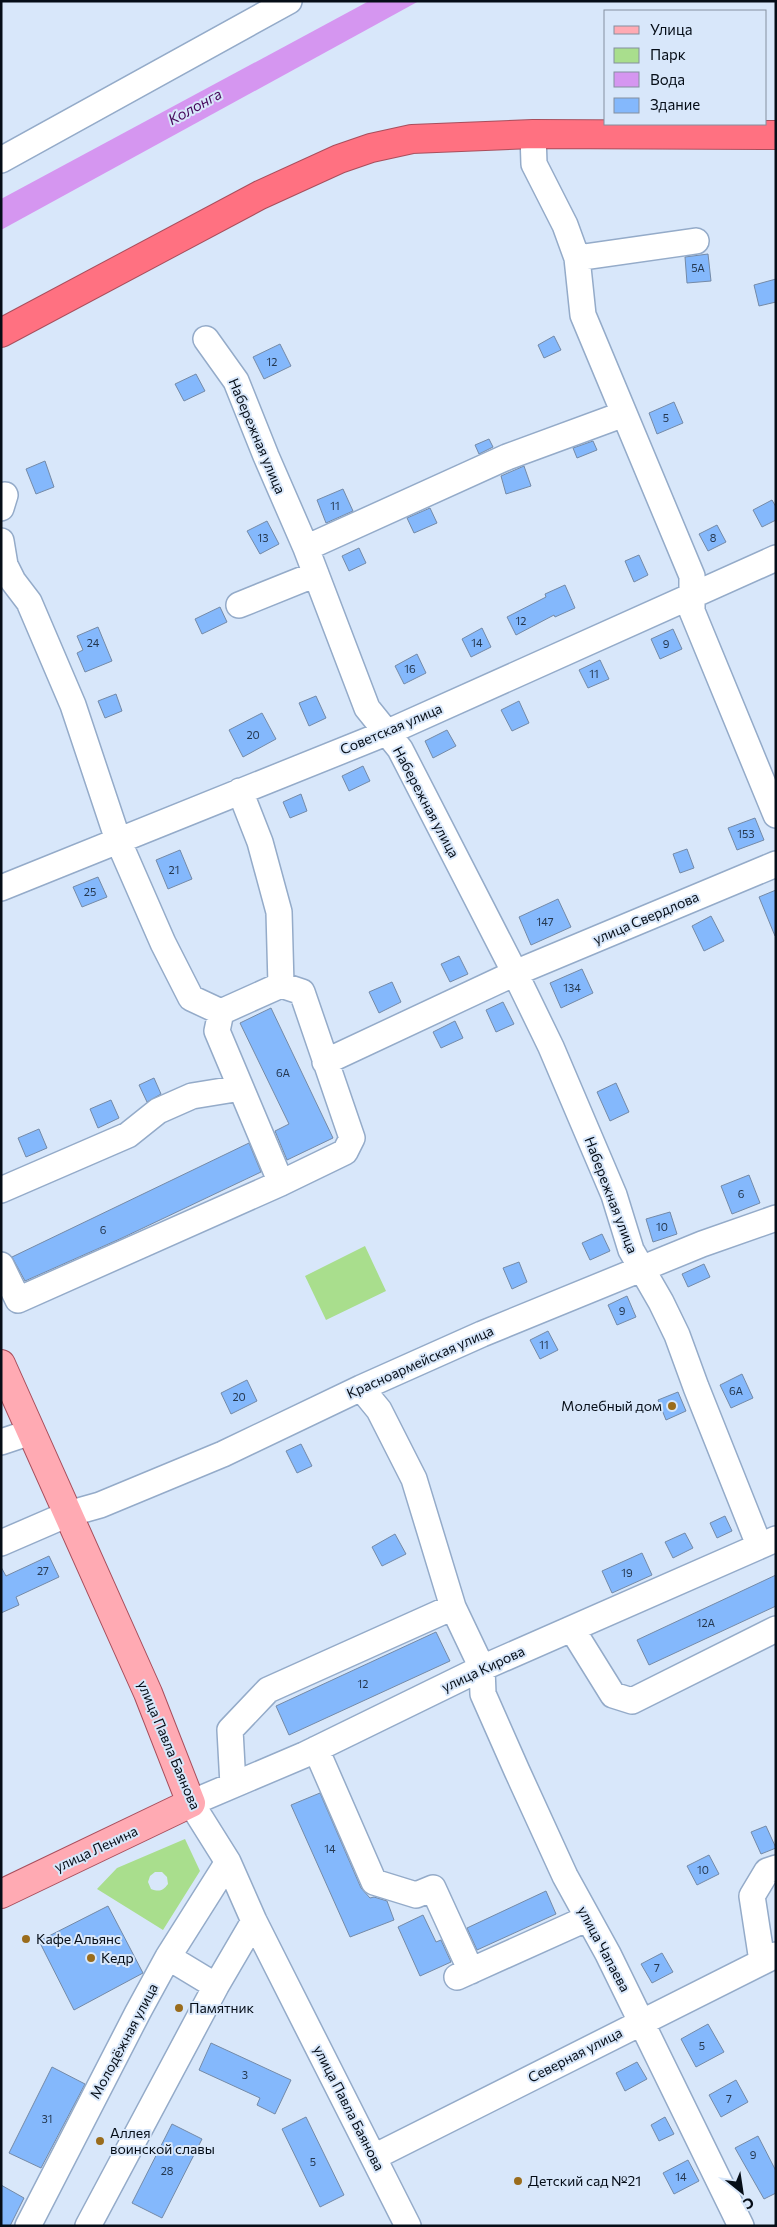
<svg xmlns="http://www.w3.org/2000/svg" width="777" height="2227" viewBox="0 0 777 2227" font-family="Commissioner,sans-serif">
<style>
.green{fill:#a9de8d;fill-rule:evenodd}
.water{fill:#d596f0}
.building{fill:#84b8fc;stroke:#748aa7}
.lines{fill:none;stroke-linecap:round;stroke-linejoin:round}
.minor-casing{stroke:#94abc9;stroke-width:28}
.major-casing{stroke:#a84e5c;stroke-width:30}
.highway-casing{stroke:#a84e5c;stroke-width:30}
.minor{stroke:#fff;stroke-width:25}
.major{stroke:#ffaab3;stroke-width:28}
.highway{stroke:#ff7181;stroke-width:28}
.poi-dot{fill:#9a6c1c;stroke:#d8e7fa;stroke-width:2}
.labels{text-anchor:middle;stroke-width:4;stroke-linejoin:round;paint-order:stroke}
.number-label{font-size:11px;fill:#253850}
.street-label{font-size:14px;fill:#050d17;stroke:#d8e7fa}
.poi-label{font-size:14px;fill:#050d17;stroke:#d8e7fa;text-anchor:start}
.water-label{font-size:15px;font-style:italic;fill:#47095b;stroke:#d8e7fa}
</style>
<rect width="100%" height="100%" fill="#d8e7fa"/>
<path class="green" d="M365 1246 386 1291 326 1320 305 1276Z
M185 1839 200 1871 163 1930 97 1889 117 1868ZM155 1872H162L167 1877 168 1884C163 1891 159 1892 151 1889L148 1882 150 1876Z"/>
<path class="water" d="M369 1H419L1 230V199Z"/>
<path class="building" d="M708 254 711 281 687 283 685 257Z
M776 279V302L759 306 754 285Z
M554 336 561 350 544 358 538 345Z
M280 344 291 366 264 379 253 357Z
M196 374 205 391 184 401 175 384Z
M674 402 683 423 657 434 649 413Z
M489 439 493 447 479 454 475 445Z
M593 441 597 450 577 458 573 448Z
M45 461 54 487 36 494 26 469Z
M524 466 531 486 506 494 501 476Z
M343 489 353 511 326 523 317 500Z
M772 500 776 507V520L762 527 753 510Z
M430 508 437 523 414 533 407 518Z
M267 521 279 544 260 554 247 531Z
M717 525 726 542 708 551 699 534Z
M359 548 366 563 349 571 342 556Z
M639 555 648 575 634 582 625 561Z
M565 585 575 608 555 617 554 615 516 635 507 617 546 597 545 594Z
M220 607 227 622 202 634 195 619Z
M98 627 112 661 85 672 77 653 83 650 77 636Z
M482 628 491 647 471 657 462 639Z
M673 629 682 649 660 659 651 639Z
M417 654 426 673 404 684 395 666Z
M600 660 609 679 588 688 579 670Z
M116 694 122 711 105 718 98 701Z
M316 696 326 718 309 726 299 703Z
M519 701 529 723 512 731 501 710Z
M262 713 276 739 243 757 229 730Z
M447 730 456 746 433 758 425 741Z
M363 766 370 781 349 791 342 776Z
M301 794 307 811 290 818 283 802Z
M755 818 764 840 737 850 728 828Z
M687 849 694 868 680 873 673 854Z
M180 850 192 879 168 889 156 860Z
M98 877 107 897 82 907 73 887Z
M776 890V935L775 936 759 897Z
M558 899 571 927 531 945 519 917Z
M711 916 724 941 704 951 692 926Z
M459 956 468 974 450 982 441 964Z
M582 969 593 993 561 1008 550 983Z
M392 982 401 1002 379 1013 369 992Z
M503 1002 514 1024 496 1032 486 1010Z
M271 1008 333 1138 287 1160 275 1131 289 1124 240 1023Z
M455 1021 463 1038 441 1048 433 1032Z
M154 1078 161 1094 147 1102 139 1085Z
M616 1083 629 1112 610 1121 597 1092Z
M111 1100 119 1118 98 1128 90 1109Z
M39 1129 47 1148 26 1157 18 1138Z
M249 1143 261 1172 122 1238 25 1281 12 1257Z
M749 1175 760 1203 732 1214 721 1186Z
M670 1212 677 1234 653 1242 646 1219Z
M602 1234 610 1251 590 1260 582 1243Z
M519 1262 527 1282 512 1289 503 1268Z
M704 1264 710 1277 688 1287 682 1274Z
M627 1296 636 1317 617 1325 608 1305Z
M548 1331 558 1350 540 1359 530 1340Z
M742 1374 753 1398 731 1408 720 1385Z
M247 1380 257 1401 231 1414 221 1393Z
M678 1392 686 1411 666 1420 658 1400Z
M301 1444 312 1466 297 1473 286 1451Z
M725 1516 732 1531 717 1538 710 1523Z
M685 1533 693 1548 673 1558 665 1542Z
M395 1534 406 1554 382 1566 372 1547Z
M642 1553 652 1575 612 1593 602 1571Z
M49 1556 59 1577 16 1597 19 1605 1 1613V1567L6 1576Z
M776 1575V1606L649 1665 637 1640Z
M436 1632 450 1661 289 1735 276 1706Z
M320 1793 361 1888 370 1898 374 1897 387 1901 394 1920 350 1937 291 1805Z
M766 1826 776 1848 761 1854 751 1832Z
M709 1855 719 1874 697 1885 687 1866Z
M546 1891 556 1914 477 1950 467 1928Z
M108 1906 143 1973 74 2010 39 1941Z
M423 1915 436 1942 441 1940 451 1962 420 1976 398 1927Z
M662 1953 673 1972 652 1983 641 1964Z
M708 2024 724 2052 696 2067 681 2039Z
M211 2043 291 2080 275 2114 257 2105 260 2098 199 2070Z
M637 2062 647 2079 625 2091 616 2073Z
M52 2067 85 2084 41 2168 9 2153Z
M736 2080 748 2102 721 2117 709 2095Z
M306 2117 344 2195 320 2207 282 2129Z
M665 2117 674 2134 659 2141 651 2125Z
M172 2124 202 2139 162 2218 132 2203Z
M758 2136 776 2171V2193L764 2199 735 2148Z
M688 2160 699 2181 674 2194 663 2173Z
M1 2185 24 2198 10 2226H1Z"/>
<g class="lines">
<defs>
<path id="minor" d="M533 134 534 164 565 225 577 258 583 315 692 576V611L776 815
M1 160 289 1
M577 258 696 241
M206 339 236 381 266 456 306 548 367 708 400 749 515 973 551 1047 614 1195 631 1250 661 1302 677 1335 696 1387 759 1545
M1 508 5 495
M1 541 5 565 13 581 29 602 73 705 118 840 163 943 191 998 221 1012
M306 548 507 457 624 414
M239 605 316 574
M240 791 260 842 279 912 281 985
M1 888 386 733 776 558
M221 1012 217 1031 241 1088
M325 1062 515 973 776 864
M1 1190 128 1135 158 1111 192 1096 241 1088 281 1183
M1 1265 18 1300 281 1183 345 1152 352 1138 302 992 281 985 221 1012
M361 1388 379 1410 414 1479 453 1607 482 1668 483 1694 517 1771 565 1876 608 1954 741 2226
M1 1442 31 1432
M1 1543 68 1514 100 1505 223 1454 361 1388 482 1334 702 1244 776 1218
M572 1629 613 1695 632 1701 776 1629
M316 1749 374 1882 416 1895 433 1888 471 1971
M233 1785 230 1730 268 1690 453 1607
M168 1957 216 1986
M762 1961 752 1896 767 1871 776 1868
M457 1977 588 1918
M374 2157 776 1955
M28 2226 138 2012 168 1957 228 1862
M88 2226 216 1986 254 1921
M408 2226 254 1921 228 1862 191 1803 304 1755 482 1668 776 1539"/>
<path id="major" d="M1 1364 148 1693 191 1803 1 1894"/>
<path id="highway" d="M1 333 260 195 339 159 371 148 412 139 533 134 776 135"/>
</defs>
<use href="#minor" class="minor-casing"/>
<use href="#major" class="major-casing"/>
<use href="#highway" class="highway-casing"/>
<use href="#minor" class="minor"/>
<use href="#major" class="major"/>
<use href="#highway" class="highway"/>
</g>
<g class="poi-dot">
<circle cx="672" cy="1406" r="5"/>
<circle cx="26" cy="1939" r="5"/>
<circle cx="91" cy="1958" r="5"/>
<circle cx="179" cy="2008" r="5"/>
<circle cx="100" cy="2141" r="5"/>
<circle cx="518" cy="2181" r="5"/>
</g>
<g class="labels">
<g class="number-label">
<text x="698" y="272">5А</text>
<text x="272" y="366">12</text>
<text x="666" y="422">5</text>
<text x="335" y="510">11</text>
<text x="263" y="542">13</text>
<text x="713" y="542">8</text>
<text x="521" y="625">12</text>
<text x="93" y="647">24</text>
<text x="477" y="647">14</text>
<text x="666" y="648">9</text>
<text x="410" y="673">16</text>
<text x="594" y="678">11</text>
<text x="253" y="739">20</text>
<text x="746" y="838">153</text>
<text x="174" y="874">21</text>
<text x="90" y="896">25</text>
<text x="545" y="926">147</text>
<text x="572" y="992">134</text>
<text x="283" y="1077">6А</text>
<text x="741" y="1198">6</text>
<text x="662" y="1231">10</text>
<text x="103" y="1234">6</text>
<text x="622" y="1315">9</text>
<text x="544" y="1349">11</text>
<text x="736" y="1395">6А</text>
<text x="239" y="1401">20</text>
<text x="43" y="1575">27</text>
<text x="627" y="1577">19</text>
<text x="706" y="1627">12А</text>
<text x="363" y="1688">12</text>
<text x="330" y="1853">14</text>
<text x="703" y="1874">10</text>
<text x="657" y="1972">7</text>
<text x="702" y="2050">5</text>
<text x="245" y="2079">3</text>
<text x="729" y="2103">7</text>
<text x="47" y="2123">31</text>
<text x="753" y="2159">9</text>
<text x="313" y="2166">5</text>
<text x="167" y="2175">28</text>
<text x="681" y="2181">14</text>
</g>
<g class="street-label">
<text transform="translate(257 436) rotate(67)" y="5">Набережная улица</text>
<text transform="translate(391 729) rotate(-23)" y="5">Советская улица</text>
<text transform="translate(426 802) rotate(62)" y="5">Набережная улица</text>
<text transform="translate(646 918) rotate(-23)" y="5">улица Свердлова</text>
<text transform="translate(611 1195) rotate(69)" y="5">Набережная улица</text>
<text transform="translate(420 1362) rotate(-24)" y="5">Красноармейская улица</text>
<text transform="translate(483 1669) rotate(-25)" y="5">улица Кирова</text>
<text transform="translate(169 1745) rotate(67)" y="5">улица Павла Баянова</text>
<text transform="translate(96 1849) rotate(-25)" y="5">улица Ленина</text>
<text transform="translate(604 1949) rotate(62)" y="5">улица Чапаева</text>
<text transform="translate(124 2041) rotate(-62)" y="5">Молодёжная улица</text>
<text transform="translate(575 2055) rotate(-27)" y="5">Северная улица</text>
<text transform="translate(349 2108) rotate(63)" y="5">улица Павла Баянова</text>
</g>
<g class="poi-label">
<text x="662" y="1411" text-anchor="end">Молебный дом</text>
<text x="36" y="1944">Кафе Альянс</text>
<text x="101" y="1963">Кедр</text>
<text x="189" y="2013">Памятник</text>
<text x="110" y="2138">Аллея<tspan x="110" dy="16">воинской славы</tspan></text>
<text x="528" y="2186">Детский сад №21</text>
</g>
<g class="water-label">
<text transform="translate(195 107) rotate(-29)" y="5">Колонга</text>
</g>
</g>
<rect width="777" height="2227" fill="none" stroke="#050d17" stroke-width="5"/>
<rect x="604" y="10" width="162" height="115" fill="#d8e7fa" stroke="#84909f"/>
<rect x="614" y="26" width="25" height="8" fill="#ffaab3" stroke="#84909f"/>
<text x="650" y="35" font-size="15" fill="#050d17">Улица</text>
<rect x="614" y="48" width="25" height="15" fill="#a9de8d" stroke="#84909f"/>
<text x="650" y="60" font-size="15" fill="#050d17">Парк</text>
<rect x="614" y="72" width="25" height="15" fill="#d596f0" stroke="#84909f"/>
<text x="650" y="85" font-size="15" fill="#050d17">Вода</text>
<rect x="614" y="98" width="25" height="15" fill="#84b8fc" stroke="#84909f"/>
<text x="650" y="110" font-size="15" fill="#050d17">Здание</text>
<g transform="translate(742 2192) rotate(150)" stroke="#d8e7fa" stroke-width="4" paint-order="stroke">
<path d="M0-4L9 19L0 12L-9 19Z" fill="#050d17"/>
<text y="-8" font-size="14" font-weight="bold" text-anchor="middle" fill="#050d17">С</text>
</g>
</svg>
